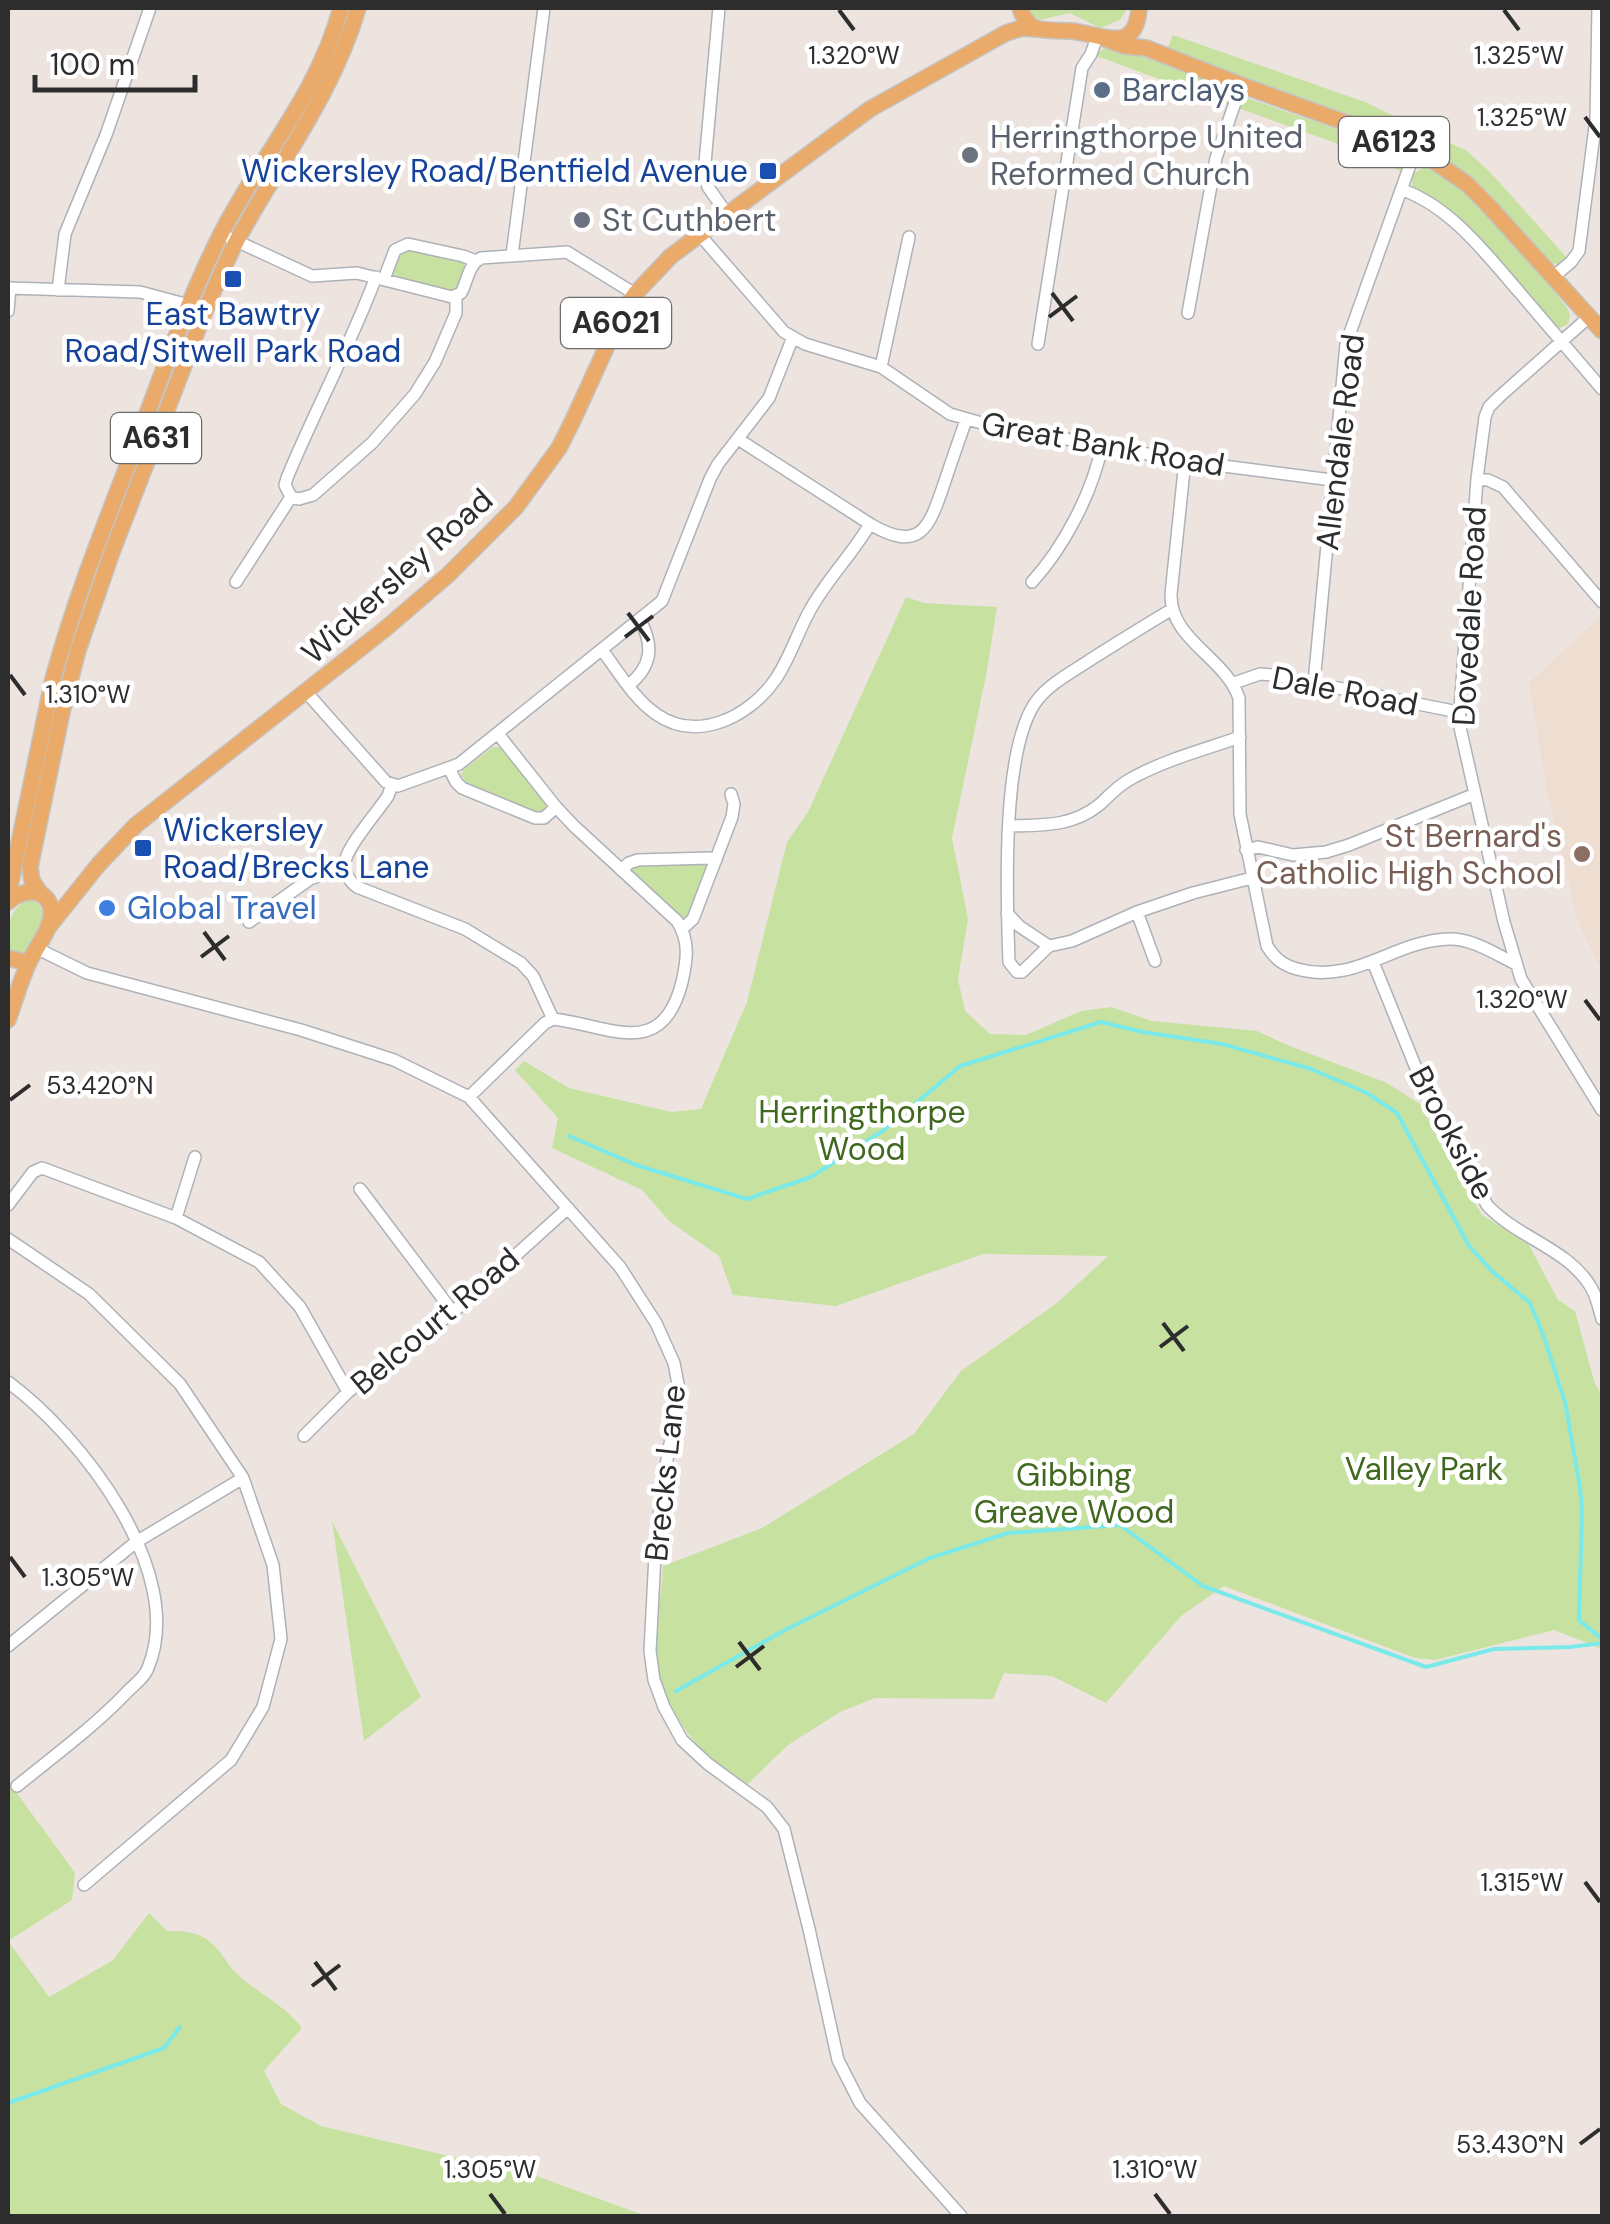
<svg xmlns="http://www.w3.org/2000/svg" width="1610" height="2224" viewBox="0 0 1610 2224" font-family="'DM Sans',sans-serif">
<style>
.education{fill:#eeddd1}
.green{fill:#c7e1a0}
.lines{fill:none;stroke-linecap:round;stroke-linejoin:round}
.stream{stroke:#7ae9e9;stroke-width:4}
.minor-casing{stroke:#adb2b8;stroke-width:14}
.major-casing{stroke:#c4c4c4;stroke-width:18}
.minor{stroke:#fff;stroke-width:11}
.major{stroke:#eaaa69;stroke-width:15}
.ticks{fill:none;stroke:#2d2d2d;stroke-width:4}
.service-dot{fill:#5c6f8a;stroke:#fff;stroke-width:4}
.worship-dot{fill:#6b7280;stroke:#fff;stroke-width:4}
.transit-dot{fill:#1a4fb4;stroke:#fff;stroke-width:4}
.education-dot{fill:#8d6e63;stroke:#fff;stroke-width:4}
.shop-dot{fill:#3f7fe0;stroke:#fff;stroke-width:4}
.labels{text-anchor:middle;stroke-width:9;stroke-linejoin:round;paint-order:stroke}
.shield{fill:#fff;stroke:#6c6c6c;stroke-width:2.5}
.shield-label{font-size:30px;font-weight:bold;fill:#2d2d2d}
.service-label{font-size:32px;fill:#4e5e75;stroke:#fff;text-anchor:start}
.worship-label{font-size:32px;fill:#5b616d;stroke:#fff;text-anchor:start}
.transit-label{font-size:32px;fill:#164399;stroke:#fff;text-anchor:end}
.street-label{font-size:32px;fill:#2d2d2d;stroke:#fff}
.education-label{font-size:32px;fill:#785e54;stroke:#fff;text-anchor:end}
.shop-label{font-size:32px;fill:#366cbe;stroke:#fff;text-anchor:start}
.park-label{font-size:32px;fill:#41681f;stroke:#fff}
.ticks-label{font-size:25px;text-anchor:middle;fill:#2d2d2d;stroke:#fff;stroke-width:9;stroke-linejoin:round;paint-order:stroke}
</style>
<rect width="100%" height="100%" fill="#ede4e0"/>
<path class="education" d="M1602 615V971L1578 922 1546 787 1529 683Z"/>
<path class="green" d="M1028 8H1127V9L1120 20 1100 28 1070 13 1040 20 1031 15Z
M1173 35 1365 102 1467 151 1490 172 1569 260 1563 265 1552 263 1487 191 1434 153 1382 128 1167 49Z
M1105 48C1132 53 1214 74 1231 92L1229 105 1094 55Z
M1242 98H1247L1398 150C1405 158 1405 162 1402 172L1344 146 1238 108Z
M1425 167C1468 178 1540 273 1568 309L1570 316 1568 324 1560 328 1555 327 1412 187 1413 174Z
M407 248 463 260C467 270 462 287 453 293L396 278 392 271 399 253Z
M906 597 924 603 997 607 986 676 952 838 968 919 958 979 965 1011 990 1034 1026 1035 1081 1011 1111 1007 1152 1021 1257 1031 1287 1045 1387 1083 1420 1104 1451 1164 1482 1215 1529 1245 1558 1300 1575 1311 1594 1381 1602 1397V1649L1554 1630 1435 1660 1415 1658 1224 1586 1181 1616 1106 1703 1052 1676 1004 1673 993 1699 875 1698 840 1712 788 1745 748 1784C737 1777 725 1771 715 1762 680 1733 653 1683 656 1637 657 1614 662 1590 663 1566L762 1528 914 1434 961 1371 1057 1303 1108 1256 983 1254 836 1306 733 1295 719 1256 669 1221 642 1190 552 1148 558 1118 515 1070 524 1061 569 1088 671 1112 701 1109 747 1002 787 842 808 812Z
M493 747H501L547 805 542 814 535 815 467 784 461 775 464 769Z
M702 863 708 868 691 910 687 916 680 918 631 871 636 864Z
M29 900C40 901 42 909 44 918L25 954 18 956 8 948C7 929 9 906 29 900Z
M332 1521 421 1697 364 1741Z
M8 1781 75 1873 72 1900 8 1941 49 1997 112 1961 149 1913 167 1931C181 1931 192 1931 205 1938 220 1947 225 1962 236 1973 257 1993 284 2004 302 2028L264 2071 281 2104 321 2126 539 2177 646 2216H8Z"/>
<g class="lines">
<path class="stream" d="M569 1136 636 1165 747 1199 811 1177 884 1130 960 1066 1101 1022 1143 1032 1222 1044 1311 1069 1367 1093 1397 1113 1469 1246 1493 1272 1530 1303 1544 1337 1565 1402 1580 1487 1582 1510 1579 1620 1602 1639
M676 1691 785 1630 930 1558 1008 1533 1120 1525 1203 1586 1426 1667 1494 1649 1570 1647 1602 1643
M8 2103 164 2048 180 2027"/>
<defs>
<path id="minor" d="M719 8 704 174 708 187 727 214
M1403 190C1452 208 1487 255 1520 293 1547 325 1575 357 1602 389
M700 235 784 332 805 344 881 367 950 414 985 424 1185 461 1332 480
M230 238 312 276 357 273 452 297 461 293C468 280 468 265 481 258L567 252 635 294
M512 255 544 8
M1553 277 1571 262 1579 251 1596 119 1598 8
M384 279 395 250 408 244 463 256 476 261
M8 288 140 292 196 307
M58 290 65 234 106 135 150 8
M8 311 10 288
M1188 313 1216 158 1241 85
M1589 317 1499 397 1489 407 1485 417 1477 479 1459 723 1504 922 1521 979 1602 1110
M1038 344 1082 68 1091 54 1097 37
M881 367 909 237
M738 439 870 524
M1185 461 1171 594C1170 640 1225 657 1239 698L1240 814 1267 946C1275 959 1283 965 1297 969 1356 985 1394 940 1450 939 1474 939 1495 954 1516 964
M1477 479 1488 480 1503 487 1602 602
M291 497 299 499 313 495 372 443 415 394 435 362 456 313V296
M291 497 285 485 287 478C315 410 350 346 376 277
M236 582 291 497
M1032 582C1064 547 1093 492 1102 445
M1171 610C1145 625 1119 642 1093 658 1074 671 1052 682 1038 699 1000 746 1007 902 1009 962L1017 972H1022L1049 946 1072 941 1137 912 1193 893 1252 878
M602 650C618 671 634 699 656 714 697 743 749 717 775 680 789 660 797 634 809 612 826 580 852 555 870 524 922 555 930 525 945 481 952 460 959 440 966 420
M1234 683 1260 674 1273 675 1458 712
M1314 683 1346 344 1415 151
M629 685C652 666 654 646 640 620
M307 693 386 782 398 786 459 764 662 601 710 479 718 464 769 398 793 337
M449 768 456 782 462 788 535 818H544L556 807
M392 785 388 796C378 811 351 842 346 858 342 870 348 880 357 887L465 929 521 963 533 976 553 1019
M1009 826C1041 825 1072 827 1099 805 1111 794 1121 783 1136 776 1168 759 1206 749 1240 737
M1246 850 1258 847 1293 855 1326 852 1349 845 1475 794
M621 870 629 863 638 860 710 858 716 860
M1137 912 1155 961
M1007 913 1019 926 1049 946
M249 922 310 879 345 867
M682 929 693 919 732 817 734 804 731 794
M36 948 87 973 301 1030 394 1060 469 1097 620 1267 656 1323 674 1363 678 1384V1401L663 1481 655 1555 650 1651 654 1680 664 1707 682 1740 708 1764 767 1807 784 1829 809 1929 838 2060 860 2103 961 2216
M1373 962 1418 1073 1487 1205C1517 1238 1570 1249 1592 1289 1597 1298 1599 1309 1602 1319
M469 1097 545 1023 553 1019C609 1025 662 1062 682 982 687 960 690 941 677 921L574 826 556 807 498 734
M360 1189 453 1312
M8 1205 33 1172 42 1168 176 1218 259 1262 300 1307 348 1392
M176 1218 195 1157
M8 1239 89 1294 180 1384 243 1478 273 1565 281 1639 263 1707 231 1760 84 1885
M8 1382C80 1435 188 1572 148 1668 145 1677 135 1684 128 1691 95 1726 55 1755 17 1786
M304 1436 348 1392 453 1312 568 1208
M8 1646 136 1542 243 1478"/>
<path id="major" d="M1020 8C1022 15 1026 22 1033 27 1043 32 1061 30 1072 31 1103 35 1136 55 1139 8
M1105 39 1125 46 1146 48 1241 85 1380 135 1431 159 1467 184 1487 204 1602 331
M41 894 32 881 30 867 62 712 78 650 112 552 205 311C215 287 225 263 237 240 279 163 333 94 358 8
M8 896 53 679C75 598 107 519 137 441 163 372 187 302 220 236 260 157 317 96 341 8
M8 902C24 886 54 888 51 917 49 932 37 946 30 960 21 979 15 1000 8 1020
M47 929 99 864 136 825 385 629 448 575 516 507 559 448 574 418 622 313 635 294 671 256 870 109 1006 33 1022 28 1036 29
M8 958 29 963"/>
</defs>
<use href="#minor" class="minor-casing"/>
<use href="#major" class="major-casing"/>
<use href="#minor" class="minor"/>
<use href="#major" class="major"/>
</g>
<path class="ticks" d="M839 10 854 30M1504 10 1519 30M1585 117 1600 137M1052 293 1073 321M1049 317 1077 296M628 613 649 641M625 637 653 616M10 675 25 695M204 932 225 960M201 957 229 936M1585 1000 1600 1020M10 1100 30 1085M1163 1323 1184 1351M1160 1347 1188 1326M10 1557 25 1577M739 1642 760 1670M736 1667 764 1646M1585 1882 1600 1902M315 1962 336 1990M312 1986 340 1965M1580 2144 1600 2129M490 2194 505 2214M1155 2194 1170 2214"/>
<circle class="service-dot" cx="1102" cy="90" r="10"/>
<g class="worship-dot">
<circle cx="970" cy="155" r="10"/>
<circle cx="582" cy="220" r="10"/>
</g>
<g class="transit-dot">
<rect x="758" y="161" width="20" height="20" rx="5"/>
<rect x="223" y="269" width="20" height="20" rx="5"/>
<rect x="133" y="838" width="20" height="20" rx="5"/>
</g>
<circle class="education-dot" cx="1582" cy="854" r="10"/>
<circle class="shop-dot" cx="107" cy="908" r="10"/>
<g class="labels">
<g class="shield">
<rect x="1339" y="117" width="110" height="50" rx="8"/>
<rect x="561" y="298" width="110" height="50" rx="8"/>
<rect x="111" y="413" width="90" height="50" rx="8"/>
</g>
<g class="shield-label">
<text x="1394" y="152">A6123</text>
<text x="616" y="333">A6021</text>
<text x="156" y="448">A631</text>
</g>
<g class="service-label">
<text x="1122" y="101">Barclays</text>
</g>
<g class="worship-label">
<text x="990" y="148">Herringthorpe United<tspan x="990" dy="37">Reformed Church</tspan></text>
<text x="602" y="231">St Cuthbert</text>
</g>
<g class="transit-label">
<text x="748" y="182">Wickersley Road/Bentfield Avenue</text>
<text x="233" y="325" text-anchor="middle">East Bawtry<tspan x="233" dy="37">Road/Sitwell Park Road</tspan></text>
<text x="163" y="841" text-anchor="start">Wickersley<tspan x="163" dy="37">Road/Brecks Lane</tspan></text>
</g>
<g class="street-label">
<text transform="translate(1340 442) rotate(-83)" y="11">Allendale Road</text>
<text transform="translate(1103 444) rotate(10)" y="11">Great Bank Road</text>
<text transform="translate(397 576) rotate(-42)" y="11">Wickersley Road</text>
<text transform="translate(1469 616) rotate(-87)" y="11">Dovedale Road</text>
<text transform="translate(1345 691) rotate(11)" y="11">Dale Road</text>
<text transform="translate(1452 1133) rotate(62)" y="11">Brookside</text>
<text transform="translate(435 1321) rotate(-40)" y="11">Belcourt Road</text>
<text transform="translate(665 1473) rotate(-84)" y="11">Brecks Lane</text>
</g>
<g class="education-label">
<text x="1562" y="847">St Bernard's<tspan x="1562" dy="37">Catholic High School</tspan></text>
</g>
<g class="shop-label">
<text x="127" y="919">Global Travel</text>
</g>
<g class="park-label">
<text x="862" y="1123">Herringthorpe<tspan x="862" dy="37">Wood</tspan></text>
<text x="1424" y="1480">Valley Park</text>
<text x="1074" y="1486">Gibbing<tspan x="1074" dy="37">Greave Wood</tspan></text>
</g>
</g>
<g class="ticks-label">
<text x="854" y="64">1.320°W</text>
<text x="1519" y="64">1.325°W</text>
<text x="1522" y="126">1.325°W</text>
<text x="88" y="703">1.310°W</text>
<text x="1522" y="1008">1.320°W</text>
<text x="100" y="1094">53.420°N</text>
<text x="88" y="1586">1.305°W</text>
<text x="1522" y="1891">1.315°W</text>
<text x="1510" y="2153">53.430°N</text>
<text x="490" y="2178">1.305°W</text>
<text x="1155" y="2178">1.310°W</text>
</g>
<rect width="1610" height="2224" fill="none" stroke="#2d2d2d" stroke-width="20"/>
<path d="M35 75v15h160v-15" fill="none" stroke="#2d2d2d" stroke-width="5"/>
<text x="50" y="75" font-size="30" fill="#2d2d2d" stroke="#ffffff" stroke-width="8" paint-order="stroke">100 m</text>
</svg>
